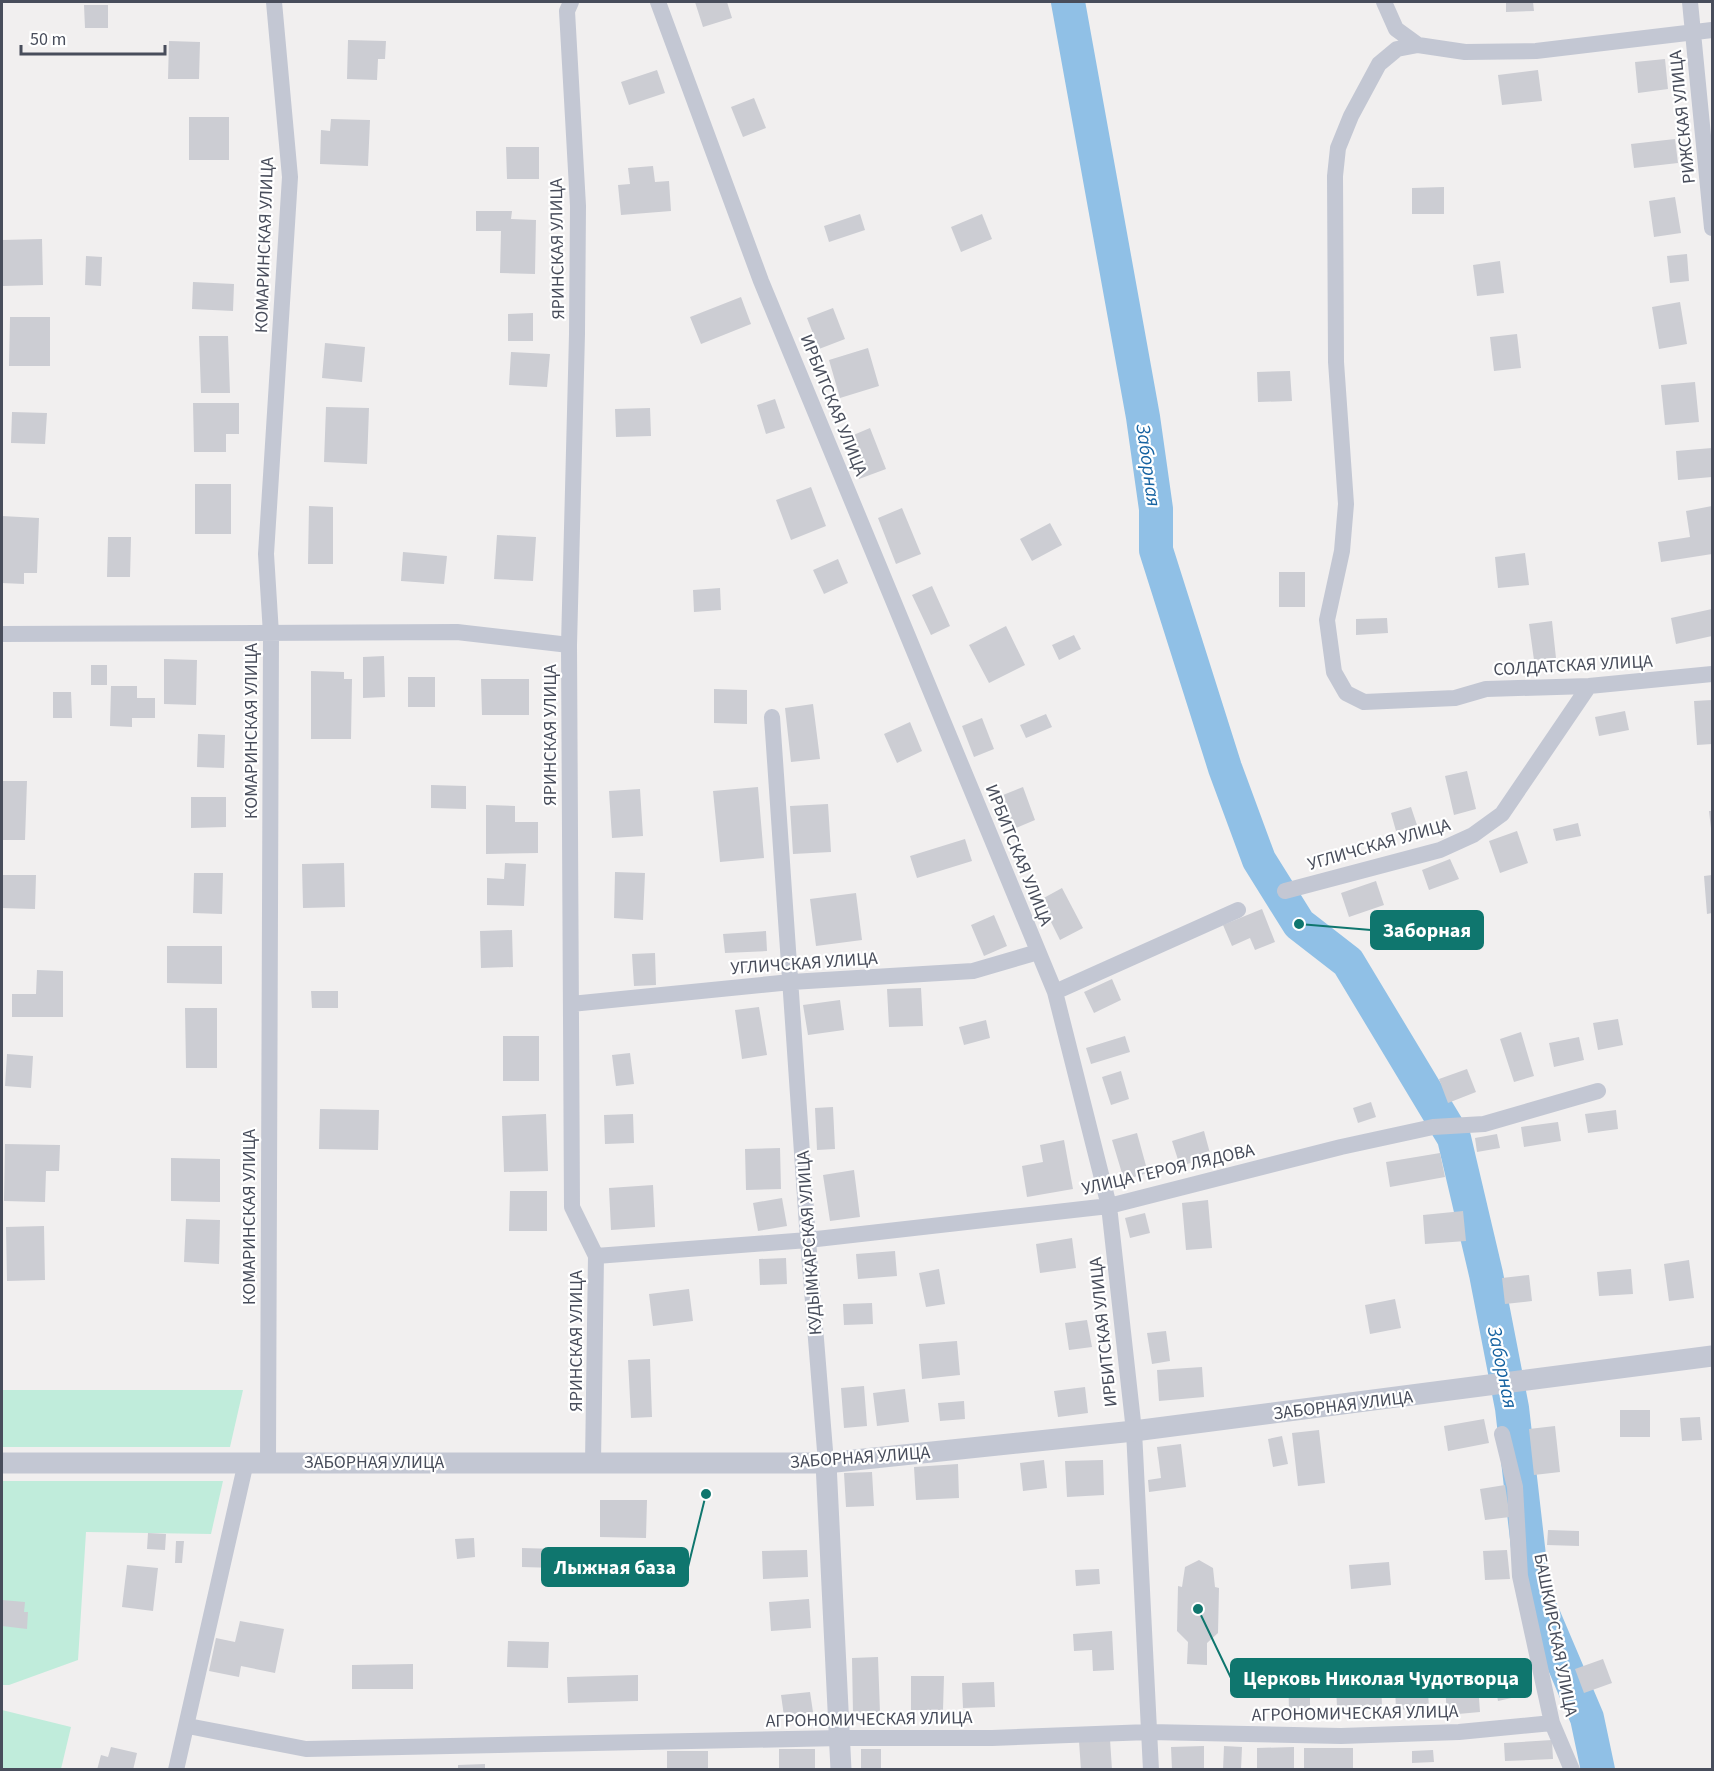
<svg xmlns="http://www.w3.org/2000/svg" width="1714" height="1771" viewBox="0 0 1714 1771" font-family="'Source Sans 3',sans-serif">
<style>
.green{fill:#c0ecdb}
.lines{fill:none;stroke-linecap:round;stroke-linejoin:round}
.river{stroke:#90c0e6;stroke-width:34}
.building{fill:#cccdd3}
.minor{stroke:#c3c7d3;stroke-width:16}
.tertiary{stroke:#c3c7d3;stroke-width:21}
.labels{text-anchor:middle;stroke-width:4.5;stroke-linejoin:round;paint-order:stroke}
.street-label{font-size:18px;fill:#484d5b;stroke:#fff}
.water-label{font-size:20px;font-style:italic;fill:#1562a1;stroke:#fff}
.leader{fill:none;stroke:#0f766e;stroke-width:2}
.callout-dot{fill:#0f766e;stroke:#fff;stroke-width:2}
.callout{fill:#0f766e;stroke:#0f766e;stroke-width:2}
.callout-label{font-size:20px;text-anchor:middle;font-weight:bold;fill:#fff}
</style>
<rect width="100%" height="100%" fill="#f1efef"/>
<path class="green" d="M2 1390H243L230 1447H2Z
M2 1481H223L211 1534 86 1532 78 1660 9 1685H2Z
M2 1710 71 1727 61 1769H2Z"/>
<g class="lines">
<path class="river" d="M1068 2 1143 417 1156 509V550L1225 768 1259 860 1299 924 1348 962 1454 1138 1486 1274 1512 1408 1533 1591 1587 1718 1598 1770"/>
</g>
<path class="building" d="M695 2H727L732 18 703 27Z
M1506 2H1533L1534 11 1506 12Z
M84 5H108V28H85Z
M348 40 386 41 385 59H378L377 80 347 79Z
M169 41 200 42 199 79H168Z
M1665 59 1668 89 1638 93 1635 62Z
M657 70 665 93 629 105 621 82Z
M1538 70 1542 101 1502 105 1498 75Z
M754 98 766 128 743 137 731 107Z
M189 117H229V160H189Z
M331 119 370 120 368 166 320 164 321 130 330 131Z
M1675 139 1678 163 1634 168 1631 144Z
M506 147H539V179H507Z
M653 166 655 182 669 181 671 211 621 215 618 185 630 184 628 168Z
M1444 187V214H1412V188Z
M1675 197 1681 233 1654 237 1649 201Z
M476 211H512L511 219 536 220 535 274 500 273 501 231H476Z
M860 214 865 230 829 242 824 226Z
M982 214 992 239 961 252 951 227Z
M42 239 43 285 3 286 2 240Z
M1687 254 1689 281 1670 283 1667 256Z
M86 256 102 257 101 286 85 285Z
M1500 261 1504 293 1477 296 1473 265Z
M193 282 234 284 233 311 192 309Z
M741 297 751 324 701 344 690 317Z
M1680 302 1687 344 1659 349 1652 307Z
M833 308 845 339 819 349 807 318Z
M533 313V341H508V314Z
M10 317H50V366H9Z
M1517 334 1521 368 1494 371 1490 337Z
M199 336H228L230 393H201Z
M325 343 365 347 362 382 322 378Z
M868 348 879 386 840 398 829 360Z
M511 352 550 354 547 387 509 385Z
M1290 371 1292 401 1258 402 1257 372Z
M1695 382 1699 422 1665 425 1661 385Z
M775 399 785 428 766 434 757 405Z
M193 403H239V434H226V452H194Z
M326 407 369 408 367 464 324 462Z
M650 408 651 436 616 437 615 409Z
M12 412 47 413 45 444 11 443Z
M870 428 886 469 859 479 844 439Z
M1712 448V477L1678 480 1676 451Z
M195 484H231V534H195Z
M811 487 826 526 791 540 776 500Z
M309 506 333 507V564H308Z
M1712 506V554L1661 562 1658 542 1690 537 1686 511Z
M902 508 921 554 896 564 878 518Z
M2 516 39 518 37 573H24V584L2 583Z
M1050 523 1062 545 1032 561 1020 539Z
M497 535 536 537 533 581 494 579Z
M108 537H131L130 577H107Z
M403 552 447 556 444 584 401 581Z
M1525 553 1529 585 1498 588 1495 557Z
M838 559 848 583 824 594 813 570Z
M1279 572H1305V607H1279Z
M932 586 950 626 931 635 912 595Z
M720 588 721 610 694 612 693 590Z
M1712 609V636L1676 644 1671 618Z
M1387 618 1388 633 1356 635V619Z
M1552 621 1556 658 1534 660 1529 624Z
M1006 626 1025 665 989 683 969 645Z
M1074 635 1081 649 1059 660 1052 645Z
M384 656 385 697 363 698V657Z
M164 659 197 660 196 705 164 704Z
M91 665H107V685H91Z
M311 671 344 672V679H352L351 739H311Z
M408 677H435V707H408Z
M481 679H529V715H482Z
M111 686H137V698H155V718H132V727L110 726Z
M714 689 747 690V724L714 723Z
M53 692H71L72 718H53Z
M1712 700V744L1697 745 1694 701Z
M813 704 820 759 791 762 785 708Z
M1625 711 1629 730 1599 736 1595 717Z
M1046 714 1052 727 1026 738 1020 725Z
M982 718 994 749 974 757 962 726Z
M910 722 922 751 897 763 884 734Z
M198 734 225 735 224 768 197 767Z
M1467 771 1476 809 1454 815 1445 776Z
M2 781H27L25 840H2Z
M431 785 466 786V809L431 808Z
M758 787 764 858 720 862 713 791Z
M1023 787 1035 820 1011 830 998 797Z
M640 789 643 836 612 838 609 791Z
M191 797H226V827L191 828Z
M828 804 831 852 793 854 790 806Z
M486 805 515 806V822H538V853L486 854Z
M1411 807 1417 825 1396 831 1391 813Z
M1709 811H1712V828H1711Z
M1578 823 1581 836 1556 841 1553 829Z
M1517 831 1528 863 1500 873 1489 841Z
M965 839 972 861 917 878 910 856Z
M1450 859 1459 879 1429 890 1422 870Z
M344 863 345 907 303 908 302 864Z
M505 863 526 864 524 906 487 905V878L504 879Z
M615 872 645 873 643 920 614 918Z
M194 873H223L222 914 193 913Z
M2 875H36L35 909 2 908Z
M1712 875V913L1707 914 1704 876Z
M1376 881 1384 905 1349 917 1341 893Z
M1062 888 1083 928 1060 940 1040 900Z
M856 893 862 940 816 946 810 899Z
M1262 909 1275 942 1255 950 1250 938 1232 946 1223 925Z
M994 915 1007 946 984 956 971 925Z
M512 930 513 967 481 968 480 931Z
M766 931 767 951 725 953 723 934Z
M167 946H222V984L167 983Z
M655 953 656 985 634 986 632 954Z
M37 970 63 971V1017H12V994H36Z
M1112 979 1121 1000 1094 1013 1084 992Z
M921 988 923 1026 889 1027 887 989Z
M311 991H338V1008H312Z
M840 1000 844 1030 808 1035 803 1005Z
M759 1007 767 1055 742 1059 735 1010Z
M185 1008H217V1068H186Z
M1618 1019 1623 1045 1598 1050 1593 1023Z
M986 1020 990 1038 964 1045 959 1027Z
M1521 1032 1534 1076 1514 1082 1500 1039Z
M503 1036H539V1081H503Z
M1125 1036 1130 1052 1091 1064 1086 1048Z
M1579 1037 1584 1060 1554 1067 1549 1043Z
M630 1053 634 1084 616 1086 612 1055Z
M7 1054 33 1056 31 1088 5 1086Z
M1467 1069 1476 1092 1448 1103 1439 1079Z
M1121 1071 1129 1099 1111 1105 1102 1077Z
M1371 1102 1376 1117 1358 1123 1353 1108Z
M833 1107 835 1149 817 1150 815 1108Z
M320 1109 379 1110 378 1150 319 1149Z
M1616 1110 1618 1129 1588 1133 1585 1114Z
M546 1114 548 1171 504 1172 502 1116Z
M633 1114 634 1143 605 1144 604 1115Z
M1558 1122 1561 1141 1524 1147 1521 1127Z
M1204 1131 1211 1157 1180 1166 1172 1141Z
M1137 1133 1148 1173 1124 1180 1112 1140Z
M1497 1134 1500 1148 1477 1152 1475 1138Z
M1064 1140 1073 1189 1027 1197 1022 1166 1043 1162 1040 1145Z
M5 1144 60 1145 59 1171H46L45 1202 4 1201Z
M780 1148 781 1189 746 1190 745 1149Z
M1440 1153 1445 1177 1390 1187 1386 1162Z
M171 1158 220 1159V1202L171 1201Z
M854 1170 860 1217 830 1221 823 1175Z
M653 1185 655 1227 611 1230 609 1188Z
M510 1191H547V1231H509Z
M782 1198 787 1226 758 1231 753 1203Z
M1208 1200 1212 1248 1186 1250 1182 1203Z
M1463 1211 1466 1241 1425 1244 1423 1215Z
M1145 1213 1150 1233 1130 1238 1125 1218Z
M186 1219 220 1220 219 1264 184 1262Z
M44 1226 45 1280 7 1281 6 1227Z
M1072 1238 1076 1268 1040 1273 1036 1244Z
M895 1251 897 1276 858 1279 856 1254Z
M786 1258 787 1284 760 1285 759 1259Z
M1689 1260 1694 1298 1669 1301 1664 1264Z
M939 1269 945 1304 926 1307 919 1273Z
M1631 1269 1633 1294 1599 1296 1597 1272Z
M1529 1275 1532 1301 1505 1304 1502 1278Z
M689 1289 693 1321 653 1326 649 1294Z
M1395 1299 1401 1328 1370 1334 1365 1305Z
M872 1303 873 1324 844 1325 843 1304Z
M1087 1320 1092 1347 1069 1350 1065 1323Z
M1166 1331 1170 1361 1152 1364 1147 1333Z
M957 1341 960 1375 922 1379 919 1344Z
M650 1359 652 1417 631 1418 628 1360Z
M1202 1367 1204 1397 1159 1401 1157 1370Z
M864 1386 867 1426 844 1428 841 1388Z
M1085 1387 1088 1413 1058 1417 1054 1391Z
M905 1389 909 1422 877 1426 873 1393Z
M964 1401 965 1419 940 1421 938 1403Z
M1620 1410H1650V1437H1620Z
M1700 1417 1702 1440 1682 1441 1680 1418Z
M1484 1419 1489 1443 1448 1451 1444 1426Z
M1555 1426 1560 1472 1534 1475 1529 1429Z
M1319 1430 1325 1483 1298 1486 1292 1433Z
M1282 1436 1288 1464 1273 1467 1268 1439Z
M1181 1444 1186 1487 1149 1492 1148 1480 1161 1478 1157 1447Z
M1044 1460 1047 1488 1023 1491 1020 1463Z
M1103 1460 1104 1495 1067 1497 1065 1461Z
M958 1464 959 1498 916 1500 914 1467Z
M872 1472 874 1506 846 1507 844 1473Z
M1505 1485 1510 1517 1485 1520 1480 1489Z
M600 1500H647L646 1538 600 1537Z
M1548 1530 1579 1531V1546L1547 1545Z
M148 1533 166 1534 165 1550 147 1549Z
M474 1538 475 1557 457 1559 455 1539Z
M176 1541H184L182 1563H175Z
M522 1548 557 1549 556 1568 522 1567Z
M807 1550 808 1577 763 1579 762 1551Z
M1507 1550 1510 1579 1485 1580 1483 1551Z
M1199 1560 1213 1568 1215 1587 1219 1588 1218 1633 1207 1643V1665L1187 1664 1188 1642 1177 1631 1178 1586 1182 1587 1185 1567Z
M1389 1562 1391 1585 1351 1589 1349 1565Z
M127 1565 158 1568 153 1611 122 1607Z
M1099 1569 1100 1584 1076 1586 1075 1570Z
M809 1599 811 1628 771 1631 769 1602Z
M2 1600 25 1602 24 1612H28L27 1629 2 1626Z
M240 1621 284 1629 275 1673 241 1666 239 1677 209 1671 216 1638 235 1642Z
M1112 1631 1114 1670 1093 1671 1092 1650 1074 1651 1073 1634Z
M508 1641 549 1642 548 1668 507 1667Z
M878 1657 880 1713 853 1714 852 1658Z
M1603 1659 1612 1683 1584 1693 1575 1669Z
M1426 1661 1429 1708 1396 1710 1394 1663Z
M413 1664V1689H352V1665Z
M1326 1671 1327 1694H1322V1690H1310V1709L1289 1710 1288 1673Z
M638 1675V1701L568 1703 567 1677Z
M911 1676H944L943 1710H911Z
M1526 1678 1529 1694 1498 1701 1495 1685Z
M994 1682 995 1707 963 1708 962 1683Z
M1381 1684 1382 1706 1337 1707 1336 1686Z
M1478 1684 1480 1712 1447 1715 1445 1686Z
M810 1692 813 1712 784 1716 781 1695Z
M1110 1739 1112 1770H1081L1079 1741Z
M1552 1740 1553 1759 1505 1761 1504 1743Z
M1204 1746V1770H1172L1171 1747Z
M1224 1746 1242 1747 1241 1770H1223Z
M111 1747 137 1753 133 1770H97L101 1755 108 1757Z
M1294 1747V1769L1257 1770V1748Z
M1304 1748H1353V1768H1304Z
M779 1749H815V1770H779Z
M861 1749H881V1770H861Z
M1433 1750 1434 1762 1412 1763V1751Z
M667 1751H708V1770H667Z
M485 1764V1770H458V1765Z"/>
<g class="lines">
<path class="minor" d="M571 2 567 11 578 206 577 334 569 645 572 1207 596 1256 593 1463
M658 2 761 281 1055 992 1109 1206 1134 1431 1151 1770
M1384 2 1396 29 1418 45
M1690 2 1712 228
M1712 30 1536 51 1465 52 1418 45 1397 49 1379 64 1351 116 1338 148 1335 176 1336 362 1346 504 1342 551 1327 620 1334 672 1346 693 1364 702 1455 698 1486 689 1589 686 1712 674
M2 634 457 632 569 645
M772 717 808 1240 826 1463
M1285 891 1440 850 1473 835 1502 814 1589 686
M1055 992 1238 910
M571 1004 791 982 973 971 1038 952
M596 1256 808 1240 1109 1206 1341 1147 1433 1127 1484 1124 1598 1091
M1502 1434 1515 1487 1520 1576 1552 1723 1572 1770
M268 1462 271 634 266 554 290 177 274 2
M188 1726 306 1749 841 1738H992L1149 1732 1341 1736 1459 1732 1552 1723
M176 1770 246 1462"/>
<path class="tertiary" d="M2 1463H826L1134 1431 1712 1356
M826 1463 841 1770"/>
</g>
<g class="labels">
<g class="street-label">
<text transform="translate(1682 117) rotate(-96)" y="6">РИЖСКАЯ УЛИЦА</text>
<text transform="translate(264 245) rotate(-88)" y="6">КОМАРИНСКАЯ УЛИЦА</text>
<text transform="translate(557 249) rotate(-91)" y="6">ЯРИНСКАЯ УЛИЦА</text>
<text transform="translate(834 405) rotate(68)" y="6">ИРБИТСКАЯ УЛИЦА</text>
<text transform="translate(1573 665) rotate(-3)" y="6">СОЛДАТСКАЯ УЛИЦА</text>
<text transform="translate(251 731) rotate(-90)" y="6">КОМАРИНСКАЯ УЛИЦА</text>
<text transform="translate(550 735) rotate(-90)" y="6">ЯРИНСКАЯ УЛИЦА</text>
<text transform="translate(1379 844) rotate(-16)" y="6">УГЛИЧСКАЯ УЛИЦА</text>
<text transform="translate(1019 855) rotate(68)" y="6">ИРБИТСКАЯ УЛИЦА</text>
<text transform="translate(804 963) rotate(-4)" y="6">УГЛИЧСКАЯ УЛИЦА</text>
<text transform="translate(1168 1169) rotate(-13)" y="6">УЛИЦА ГЕРОЯ ЛЯДОВА</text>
<text transform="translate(249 1217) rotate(-90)" y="6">КОМАРИНСКАЯ УЛИЦА</text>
<text transform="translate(809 1243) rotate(-94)" y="6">КУДЫМКАРСКАЯ УЛИЦА</text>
<text transform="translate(1103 1332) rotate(-96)" y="6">ИРБИТСКАЯ УЛИЦА</text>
<text transform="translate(576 1341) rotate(-90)" y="6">ЯРИНСКАЯ УЛИЦА</text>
<text transform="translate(1343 1405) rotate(-7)" y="6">ЗАБОРНАЯ УЛИЦА</text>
<text transform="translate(860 1457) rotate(-4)" y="6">ЗАБОРНАЯ УЛИЦА</text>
<text x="374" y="1468">ЗАБОРНАЯ УЛИЦА</text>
<text transform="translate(1556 1635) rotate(79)" y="6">БАШКИРСКАЯ УЛИЦА</text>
<text transform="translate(1355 1713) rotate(-1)" y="6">АГРОНОМИЧЕСКАЯ УЛИЦА</text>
<text transform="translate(869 1719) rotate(-1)" y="6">АГРОНОМИЧЕСКАЯ УЛИЦА</text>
</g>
<g class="water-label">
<text transform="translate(1149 465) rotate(82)" y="7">Заборная</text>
<text transform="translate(1503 1367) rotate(78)" y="7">Заборная</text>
</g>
</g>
<path class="leader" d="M1299 924L1371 930M706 1494L688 1567M1198 1609L1231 1678"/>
<g class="callout-dot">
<circle cx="1299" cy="924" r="6"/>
<circle cx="706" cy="1494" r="6"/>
<circle cx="1198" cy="1609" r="6"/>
</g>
<g class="callout">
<rect x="1371" y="911" width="112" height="38" rx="6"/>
<rect x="542" y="1548" width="146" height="38" rx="6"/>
<rect x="1231" y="1659" width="300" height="38" rx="6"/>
</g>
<g class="callout-label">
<text x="1427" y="937">Заборная</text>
<text x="615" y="1574">Лыжная база</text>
<text x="1381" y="1685">Церковь Николая Чудотворца</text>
</g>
<rect width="1714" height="1771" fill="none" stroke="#484d5b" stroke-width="6"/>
<path d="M21 45v9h144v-9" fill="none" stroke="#484d5b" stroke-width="3"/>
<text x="30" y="45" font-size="18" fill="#484d5b" stroke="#ffffff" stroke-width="4.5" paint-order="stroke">50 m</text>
</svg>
